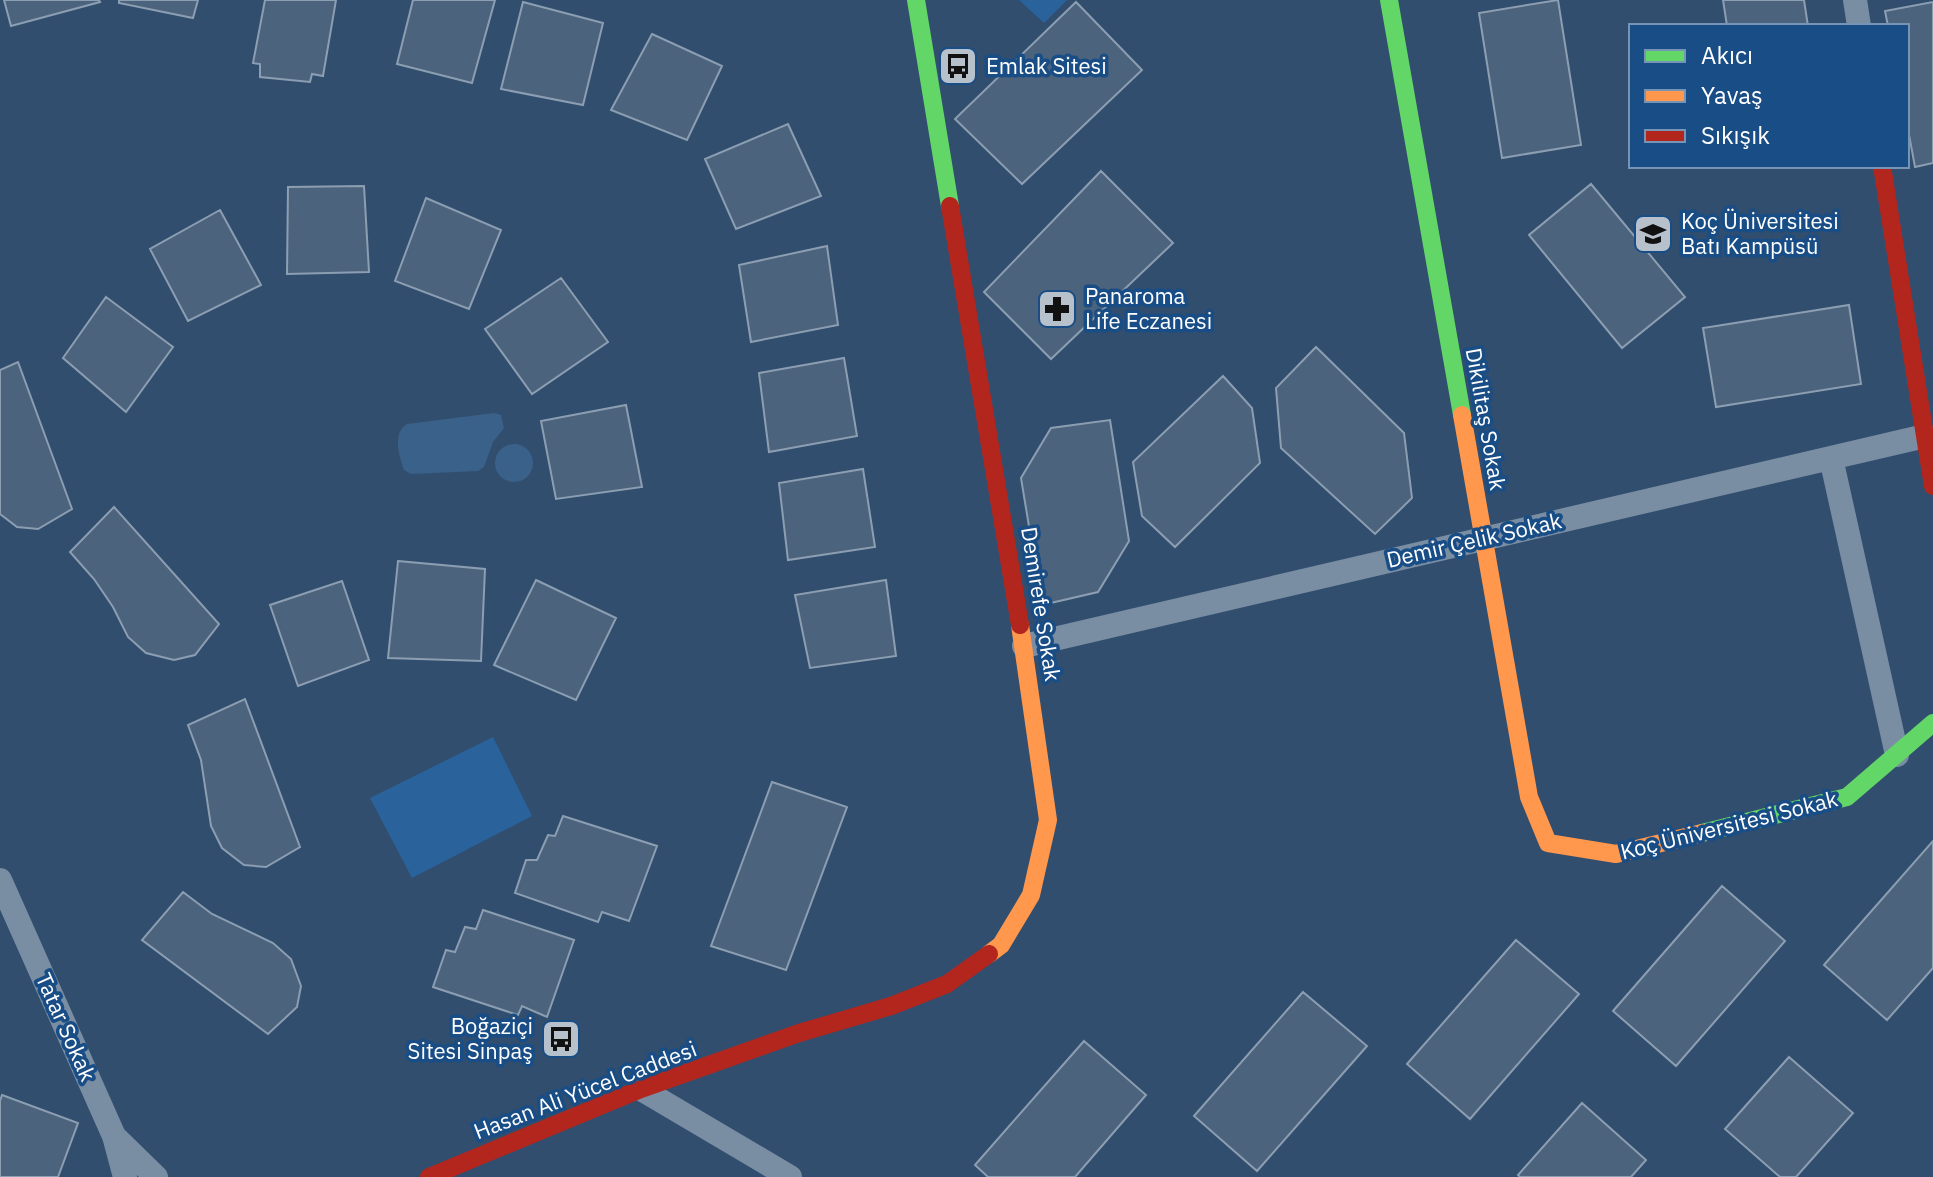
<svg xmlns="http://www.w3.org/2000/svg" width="1933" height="1177" viewBox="0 0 1933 1177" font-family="'IBM Plex Sans',sans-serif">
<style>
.green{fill:#2a629c}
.water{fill:#3a6189}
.building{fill:#4c637d;stroke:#8c9eb1;stroke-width:2}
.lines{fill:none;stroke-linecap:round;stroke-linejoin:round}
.street{stroke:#798da3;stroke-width:24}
.fast{stroke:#63d668;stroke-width:18}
.slow{stroke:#ff974d;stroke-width:18}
.jam{stroke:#b3261e;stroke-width:18}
.labels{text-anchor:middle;stroke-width:7;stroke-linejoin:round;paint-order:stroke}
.poi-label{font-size:22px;fill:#fff;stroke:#194d86;text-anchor:start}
.street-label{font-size:22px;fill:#fff;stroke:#194d86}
</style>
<rect width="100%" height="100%" fill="#324e6e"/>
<path class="green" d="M1019 0H1067L1044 23Z
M493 737 532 816 412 878 370 798Z"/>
<path class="water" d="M494 413 501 415 504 428 493 442 484 467 478 471 411 474 404 470C399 456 392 433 407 424Z
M495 463a19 19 0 1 1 38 0a19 19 0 1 1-38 0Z"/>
<path class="building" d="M4 0H99L100 2 11 26Z
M119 0H198L193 18 119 3Z
M265 0H336L323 76 312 74 310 82 260 77V64L253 63Z
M413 0H495L472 83 397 64Z
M1558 0 1581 145 1502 158 1479 13Z
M1723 0H1804L1808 26H1727Z
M523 2 603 23 583 105 501 89Z
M1076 2 1142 70 1022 184 955 119Z
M1933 2V163L1915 167 1907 124V26H1888L1885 11Z
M652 34 722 66 687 140 611 110Z
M788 124 821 196 736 229 705 159Z
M1101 171 1173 243 1051 359 984 292Z
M1591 184 1685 297 1622 348 1529 235Z
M364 186 369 272 287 274 288 187Z
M426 198 501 230 469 309 395 281Z
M220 210 261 285 188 321 150 249Z
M827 246 838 325 751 342 739 265Z
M561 278 608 342 532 394 485 329Z
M106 297 173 347 126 412 63 358Z
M1849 305 1861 384 1716 407 1703 328Z
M1316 347 1404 433 1412 498 1375 534 1281 448 1276 388Z
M844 358 857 436 769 452 759 373Z
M18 362 72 509 38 529 17 527 0 514V370Z
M1223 376 1252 408 1260 463 1175 547 1142 516 1133 462Z
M626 405 642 487 556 499 541 421Z
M1110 420 1129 541 1098 592 1042 605 1021 478 1051 428Z
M863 469 875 547 788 560 779 483Z
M114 507 219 624 195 655 174 660 146 653 128 637 113 607 94 579 70 552Z
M398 561 485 569 481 661 388 658Z
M536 580 616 618 576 700 494 665Z
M886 580 896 656 810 668 795 595Z
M342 581 369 660 298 686 270 605Z
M245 699 300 847 266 867 244 865 222 848 211 826 201 760 188 725Z
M772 782 847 807 786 970 711 946Z
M563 816 657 846 629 921 602 912 598 922 515 893 526 860H537L548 835 555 836Z
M1933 841V968L1887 1020 1824 965Z
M1722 886 1785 941 1676 1066 1613 1011Z
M183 892 212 914 273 943 291 959 301 986 297 1007 268 1034 142 940Z
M483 910 574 940 547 1017 522 1006 518 1015 433 987 446 950 455 952 465 927 476 929Z
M1516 940 1579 994 1470 1119 1407 1064Z
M1303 992 1367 1046 1257 1171 1194 1116Z
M1084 1041 1146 1095 1075 1177H988L975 1165Z
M1789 1057 1853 1113 1796 1177H1780L1725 1129Z
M2 1095 78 1123 58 1177H0V1101Z
M1582 1103 1646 1160 1631 1177H1520L1518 1175Z"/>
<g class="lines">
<path class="street" d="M1855 0 1859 26
M1831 458 1897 755
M1024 646 1925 436
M0 880 114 1136 125 1177
M641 1089 790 1177
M116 1138 156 1177"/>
<path class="fast" d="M916 0 950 206
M1389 0 1462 415
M1702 833 1847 797 1933 723"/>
<path class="slow" d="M1462 415 1529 797 1548 843 1616 854 1702 833
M989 954 1001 945 1031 895 1048 820 1020 625"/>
<path class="jam" d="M1882 166 1933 486
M950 206 1020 625
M429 1177 641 1089 799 1033 891 1006 947 984 989 954"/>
</g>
<defs>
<symbol id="bus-square" viewBox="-11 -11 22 22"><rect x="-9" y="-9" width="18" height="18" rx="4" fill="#b7c1cc" stroke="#194d86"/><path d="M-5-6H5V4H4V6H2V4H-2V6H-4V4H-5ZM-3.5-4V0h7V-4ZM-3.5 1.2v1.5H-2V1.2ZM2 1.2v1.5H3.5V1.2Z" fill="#111"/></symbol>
<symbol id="university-square" viewBox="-11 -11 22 22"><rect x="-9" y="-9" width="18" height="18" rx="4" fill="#b7c1cc" stroke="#194d86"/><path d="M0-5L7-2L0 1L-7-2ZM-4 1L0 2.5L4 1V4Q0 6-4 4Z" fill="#111"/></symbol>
<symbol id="pharmacy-square" viewBox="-11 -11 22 22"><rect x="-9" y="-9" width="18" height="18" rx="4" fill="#b7c1cc" stroke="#194d86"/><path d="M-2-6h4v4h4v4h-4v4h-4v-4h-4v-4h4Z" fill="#111"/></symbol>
</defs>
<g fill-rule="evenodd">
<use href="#bus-square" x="936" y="44" width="44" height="44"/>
<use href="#university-square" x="1631" y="212" width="44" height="44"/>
<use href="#pharmacy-square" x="1035" y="287" width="44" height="44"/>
<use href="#bus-square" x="539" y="1017" width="44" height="44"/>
</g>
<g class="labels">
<g class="poi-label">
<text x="986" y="74">Emlak Sitesi</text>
<text x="1681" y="229">Koç Üniversitesi<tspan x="1681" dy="25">Batı Kampüsü</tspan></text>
<text x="1085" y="304">Panaroma<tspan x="1085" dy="25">Life Eczanesi</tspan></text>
<text x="533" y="1034" text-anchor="end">Boğaziçi<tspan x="533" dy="25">Sitesi Sinpaş</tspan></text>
</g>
<g class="street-label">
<text transform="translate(1486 419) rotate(80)" y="8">Dikilitaş Sokak</text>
<text transform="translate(1474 540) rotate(-13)" y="8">Demir Çelik Sokak</text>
<text transform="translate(1041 604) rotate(81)" y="8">Demirefe Sokak</text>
<text transform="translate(1729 825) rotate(-14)" y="8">Koç Üniversitesi Sokak</text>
<text transform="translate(66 1027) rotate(66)" y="8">Tatar Sokak</text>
<text transform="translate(585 1090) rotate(-21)" y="8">Hasan Ali Yücel Caddesi</text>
</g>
</g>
<rect x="1629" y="24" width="280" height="144" fill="#194d86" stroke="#7594b6" stroke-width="2"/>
<rect x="1645" y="50" width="40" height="12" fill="#63d668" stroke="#7594b6" stroke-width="2"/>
<text x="1701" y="64" font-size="24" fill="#ffffff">Akıcı</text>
<rect x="1645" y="90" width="40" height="12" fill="#ff974d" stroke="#7594b6" stroke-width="2"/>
<text x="1701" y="104" font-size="24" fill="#ffffff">Yavaş</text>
<rect x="1645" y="130" width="40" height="12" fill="#b3261e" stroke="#7594b6" stroke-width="2"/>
<text x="1701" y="144" font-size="24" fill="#ffffff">Sıkışık</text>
</svg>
